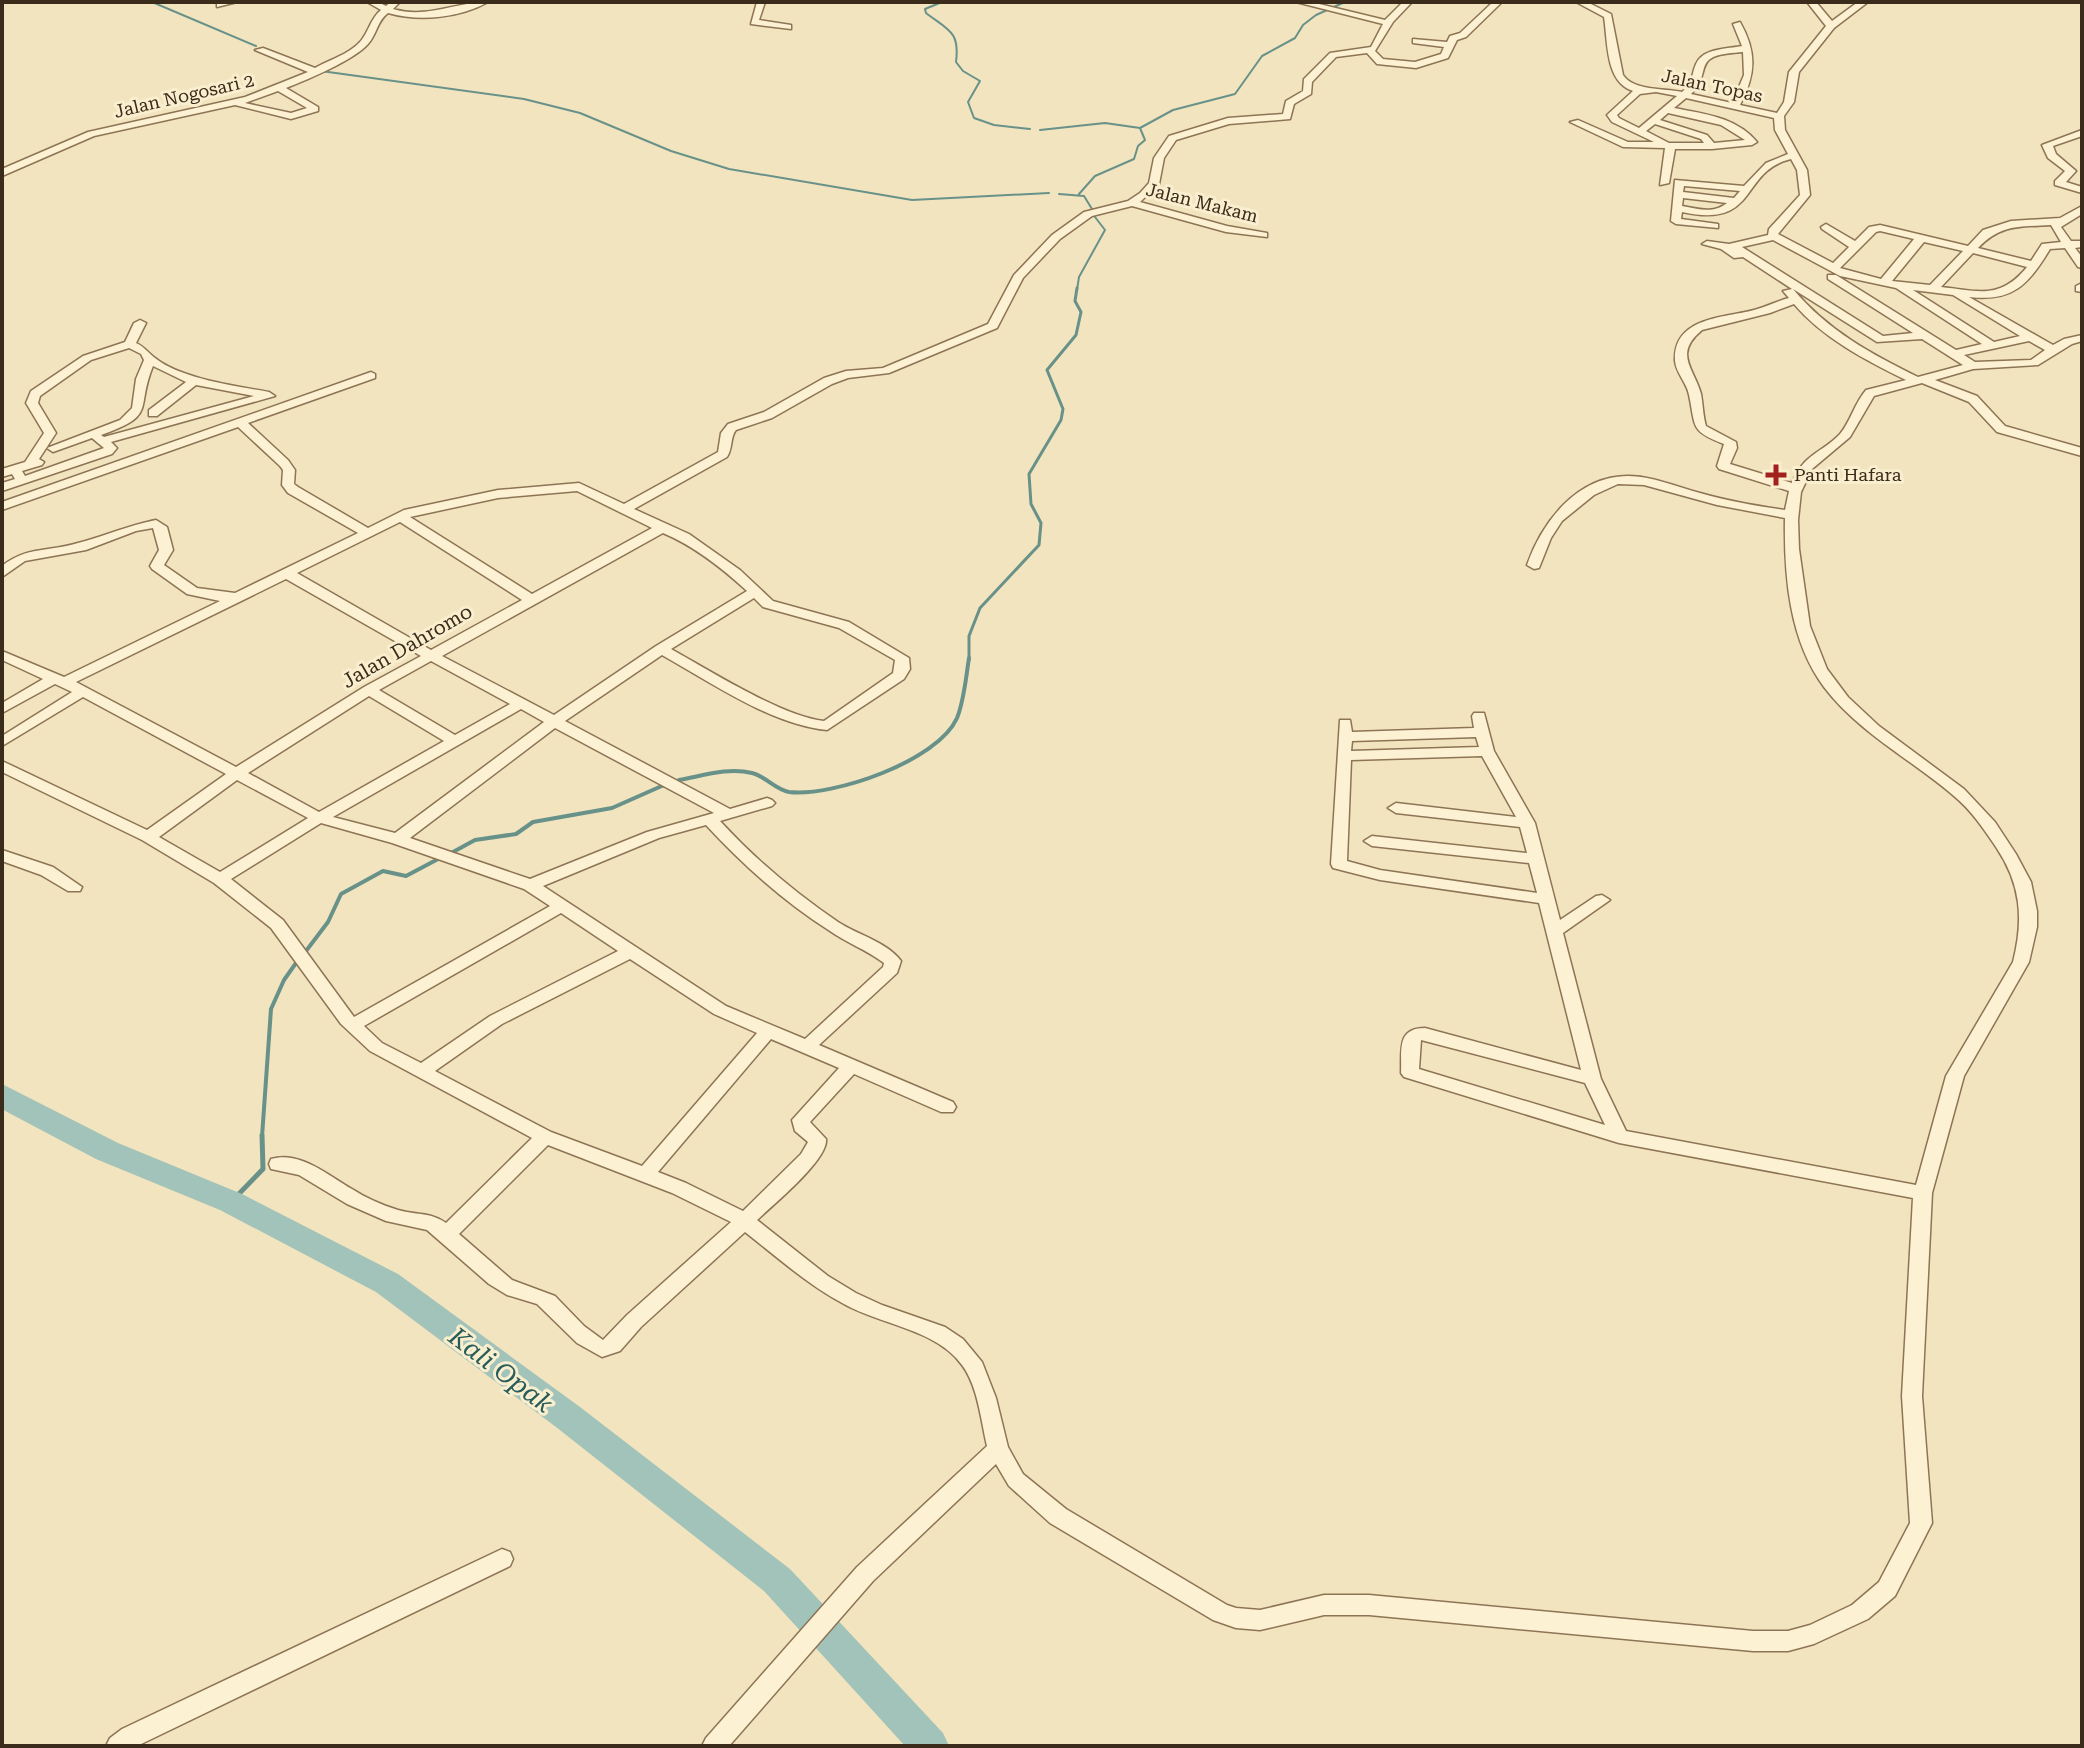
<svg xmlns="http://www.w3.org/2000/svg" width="2084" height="1748" viewBox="0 0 2084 1748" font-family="'Roboto Serif',serif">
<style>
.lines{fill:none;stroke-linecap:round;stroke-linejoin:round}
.stream-far3{stroke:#689289;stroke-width:2}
.stream-far2{stroke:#689289;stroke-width:3}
.stream-far1{stroke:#689289;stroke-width:4}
.stream{stroke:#689289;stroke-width:5}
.river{fill:#a2c3ba;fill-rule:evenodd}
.minor-casing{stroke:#8d7455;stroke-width:3}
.minor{fill:#fcf1d2;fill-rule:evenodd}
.poi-dot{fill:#a2211e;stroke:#f9eece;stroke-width:3}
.labels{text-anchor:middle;stroke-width:6;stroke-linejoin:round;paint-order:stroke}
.far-street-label{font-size:18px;fill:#3a2b1b;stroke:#f9eece}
.far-poi-label{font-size:18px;fill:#3a2b1b;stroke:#f9eece;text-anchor:start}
.street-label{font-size:20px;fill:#3a2b1b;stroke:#f9eece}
.near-water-label{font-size:26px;font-style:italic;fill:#285c5a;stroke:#f9eece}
</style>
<rect width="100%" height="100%" fill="#f2e4be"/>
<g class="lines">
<path class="stream-far3" d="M152 2 256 46
M942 2 925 9 926 13C948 30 960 31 956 62L963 71 980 81 968 102 974 118 994 125 1030 129
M321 71 524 99 580 113 671 151 729 169 912 200 1049 193
M1040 130 1105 123 1140 128
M1059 194 1084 196 1092 209
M1079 194 1095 176 1134 159 1138 146 1145 140 1140 128 1173 110 1235 94 1262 56 1295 38 1303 25 1316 15 1345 2
M1077 290 1079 277 1105 230 1095 217"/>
<path class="stream-far2" d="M969 660V636L980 608 1039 545 1041 523 1031 504 1029 474 1061 420 1063 409 1047 370 1076 335 1081 312 1075 301 1077 288"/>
<path class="stream-far1" d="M679 780C702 776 728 767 752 773 765 776 776 790 789 792 833 797 938 761 957 718 964 701 966 677 969 658
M453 852 475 840 516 834 533 822 612 808 664 785
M306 951 328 922 341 894 383 871 406 876 440 858
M262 1137 271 1009 284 980 296 963"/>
<path class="stream" d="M231 1202 263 1169 262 1135"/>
<path class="river" d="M2 1084 118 1143 242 1194 398 1274 580 1407 790 1569 943 1733 949 1746H905L764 1591 556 1427 376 1292 220 1210 96 1159 9 1113 2 1109Z"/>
<defs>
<path id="minor" d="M222 2H237L217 7V3Z
M367 2H378L386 6 391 2H400L393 9C427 19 455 2 488 2 460 18 419 22 388 13 377 21 377 34 368 44 354 60 307 80 286 88L318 107V111L291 119 235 105 94 136 2 176V169L88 132 245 97 308 72 255 50 263 48 315 68C329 60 349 54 360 42 369 32 370 19 381 10ZM278 91 307 108 291 113 245 103Z
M757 2H765L759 20 791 25V29L751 24Z
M1296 2H1311L1385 20 1403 2H1412L1393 22 1375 51 1383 59 1415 62 1441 54 1444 47 1413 43V39L1447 42 1450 36 1460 33 1493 2H1502L1466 37 1457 40 1448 58 1416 68 1377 64 1367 53 1336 57 1312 82 1311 94 1294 104 1290 119 1229 124 1176 140 1164 158 1159 184 1140 202 1227 226 1267 233V237L1226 232 1132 206 1092 216 1060 239 1023 278 997 328 889 373 848 378 832 384 772 418 736 430C730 437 733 448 727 457L634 509 689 534 740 570 773 601 849 622 909 658 910 669 904 679 827 730C772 725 710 682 662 655L565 721 730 809 767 798 772 800 775 803 772 806 720 821C755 859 795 893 838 922 858 935 887 942 901 961L897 973 819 1045 953 1102 956 1107 953 1112H941L854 1074 810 1122 826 1139C829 1159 773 1205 757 1220L828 1276 856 1293 882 1305 945 1327 963 1339 982 1362 996 1398 1008 1447 1023 1474 1066 1509 1227 1605 1236 1608 1260 1610 1324 1595H1369L1753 1631H1788L1810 1625 1852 1605 1879 1582 1910 1523 1902 1396 1913 1198 1619 1143 1404 1077 1401 1073C1402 1051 1396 1028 1425 1028L1581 1070 1539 903 1380 880 1333 868 1331 864 1340 720H1350L1352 732 1474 728 1472 716 1474 713H1484L1494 751 1535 823 1560 920 1596 896 1602 895 1610 900 1563 933 1601 1079 1626 1131 1916 1185 1946 1076 2013 962C2024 919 2021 884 1996 847 1984 829 1971 810 1954 796 1911 759 1859 733 1824 687 1789 640 1784 575 1785 518L1717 505 1644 485 1618 484 1594 495 1562 521 1551 538 1539 568 1534 569 1527 565C1542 522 1577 476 1628 476 1652 476 1677 487 1700 493 1728 501 1757 506 1785 510L1789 491 1719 469 1717 466 1724 444C1690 431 1696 428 1689 395 1687 383 1676 373 1675 361 1673 317 1724 318 1754 310 1766 307 1777 301 1789 298L1783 291 1792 289 1743 257 1734 258 1721 249 1702 244 1707 241 1729 244 1768 235 1769 229 1800 195 1797 170 1791 159C1738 172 1760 229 1682 212L1681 219 1718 224V228L1676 224 1671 221 1675 180 1744 186 1766 163 1788 154 1775 130 1774 118 1686 98 1674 108C1705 114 1736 117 1757 142L1752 145 1712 149H1675L1669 183 1660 185 1665 148 1623 147 1570 122 1578 120 1628 142H1654L1612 122 1607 115 1633 91C1605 82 1608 42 1604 17L1576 2H1587L1611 14 1623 75C1634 91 1663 88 1682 92 1695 81 1690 78 1696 64 1703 48 1727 49 1742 46L1733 24 1740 22C1757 52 1756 74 1740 105L1777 113 1784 102 1789 72 1826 26 1807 2H1816L1832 21 1858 2H1868L1834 28 1799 72 1794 102 1784 116 1785 130 1807 170 1810 195 1778 234 1833 263 1849 247 1822 229 1821 227 1826 224 1855 241 1869 227 1880 225 1968 246 1983 230 2011 221 2060 218 2082 206V214L2061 227 2071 241H2082V247L2075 248 2082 257V268L2078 267 2065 248 2050 249C2028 285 2013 302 1969 297L2053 345 2064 339 2082 335V341L2072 344 2038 365 1973 369 1935 380 1977 396 2005 426 2082 448V456L1997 432 1969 402 1922 383 1874 396 1850 437 1812 469 1801 492 1798 520 1799 549 1810 626 1827 669 1848 697 1879 726 1964 789 1995 822 2016 854 2031 882 2037 911V927L2029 962 1964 1076 1932 1193 1922 1396 1932 1523 1895 1596 1868 1619 1814 1644 1788 1651H1753L1369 1615H1324L1260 1630 1236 1628 1213 1620 1050 1523 1009 1486 996 1464 873 1581 729 1746H702L706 1738 857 1567 987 1446C981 1421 978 1386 962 1365 936 1329 881 1325 844 1304 808 1285 777 1257 745 1232L641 1327 620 1351 602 1357 577 1343 537 1304 507 1295 489 1284 427 1230 386 1221 347 1204 299 1175 271 1169 269 1164 271 1159C300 1150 329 1176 352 1189 366 1198 382 1205 398 1210 414 1215 431 1212 446 1223L532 1138 370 1051 341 1024 271 928 214 883 142 840 2 772V761L147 830 226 774 83 697 2 746V736L72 692 55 684 2 713V703L43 679 2 660V651L64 677 220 601 187 594 152 569 150 566 159 550 153 528 136 531 86 550 25 561 2 577V566C27 546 49 552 78 543 105 536 129 525 156 520L167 527 173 550 164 565 197 588 235 593 358 533 288 493 282 485 283 470 280 466 238 427 2 510V502L371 372 375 374V378L248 423 288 460 295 470 294 484 298 487 368 528 404 510 498 490 579 483 624 504 718 452 721 433 728 424 764 412 824 378 846 371 883 368 988 324 1014 275 1052 235 1084 212 1128 201 1140 193 1149 183 1154 158 1169 136 1228 118 1283 114 1286 101 1303 91 1304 79 1330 53 1371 47 1383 24ZM1743 52 1744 75 1732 103 1691 94C1706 81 1700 66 1710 59 1718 53 1734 53 1743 52ZM1656 92 1677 96 1639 128 1619 118 1617 115 1640 94ZM1668 113 1721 125 1745 140 1714 143 1707 135 1660 120ZM1655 124 1701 139 1704 143H1669L1646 131ZM1684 186 1740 191 1734 198 1683 192ZM1683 198 1727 203C1713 214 1699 209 1682 206ZM2051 225 2061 242 2042 244 2031 261 1978 248C2001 224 2019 227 2051 225ZM1880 231 1914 239 1881 279 1840 268 1876 232ZM1773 240 1840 276 1896 288 1982 344 1956 350 1836 275H1828V279L1913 333 1883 336 1742 247ZM1924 242 1963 251 1930 285 1892 281ZM1973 253 2027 267C2000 300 1979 291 1941 287ZM1793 289 1877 342 1922 339 1963 365 1918 377C1871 354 1827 330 1793 289ZM1913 290 1953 295 2020 336 1994 342ZM1794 304C1823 338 1865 360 1906 380L1866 390C1854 404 1851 421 1840 434 1821 454 1805 452 1792 483L1730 464 1737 448 1736 442 1706 426C1703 416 1703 405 1701 394 1694 368 1673 354 1702 330L1770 313ZM2029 341 2045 350 2031 360 1975 362 1964 355ZM577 491 652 528 532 594 410 517 498 498ZM400 522 522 600 431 650 297 573ZM663 533C694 546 722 568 747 591L656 646 554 715 442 656ZM286 579 421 656 364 687 236 767 76 682ZM754 598 763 607 839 628 895 660 893 673 824 721C783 717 709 670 671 649ZM431 661 510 704 455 735 379 690ZM369 696 444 741 319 812 248 773ZM521 709 544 722 395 833 333 817ZM555 728 714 813 647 832 530 879 410 838ZM1476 737 1479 747 1351 751 1352 741ZM1482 756 1516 817 1396 803 1388 808 1396 813 1520 827 1527 853 1372 836 1364 841 1372 846 1529 863 1537 893 1380 870 1347 861 1351 760ZM237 780 308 818 220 872 159 837ZM321 823 392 843 524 889 550 906 354 1017 283 920 231 879ZM706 825C743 865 784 902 830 931 847 943 867 950 884 963L883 967 805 1039 726 1006 543 886 659 838ZM561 913 618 951 490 1016 421 1063 382 1043 364 1026ZM630 959 714 1014 757 1033 642 1166 551 1132 435 1071 502 1024ZM771 1039 839 1068 792 1120 795 1131 808 1142 801 1154 743 1211 686 1183 658 1172ZM1421 1040 1585 1083 1605 1125 1419 1069ZM548 1145 672 1193 731 1222 627 1315 603 1340 584 1326 555 1296 512 1280 459 1234Z
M2082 130V136L2053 146 2056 154 2076 171 2066 182 2082 187V193L2055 185V181L2065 171 2048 158 2042 145Z
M2082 283V292L2076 291V286Z
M140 320 146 323 136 343C145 347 148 353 155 358 181 379 237 386 269 392L275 396 111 442 117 448 112 454 2 491V483L15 479 12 474 2 477V469L25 462 44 433 26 403 31 391 83 356 125 342 134 323ZM129 348 141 354 144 360 136 379 132 408 120 420 47 448 53 452 92 438 104 448 25 476 22 471 42 465 44 462 39 459 56 433 38 403 40 396 91 360ZM153 366 186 382 149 410V416H157L196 385 254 396 104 437 101 435C158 415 135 410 153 366Z
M2 850 53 867 82 887 80 891H68L41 875 2 861Z
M502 1549 510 1552 513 1559 510 1566 137 1746H106L110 1738 122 1729Z"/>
</defs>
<use href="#minor" class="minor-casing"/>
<use href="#minor" class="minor"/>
</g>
<path class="poi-dot" d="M1772 463h8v8h8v8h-8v8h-8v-8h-8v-8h8z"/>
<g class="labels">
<g class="far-street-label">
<text transform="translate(1712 86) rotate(12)" y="6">Jalan Topas</text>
<text transform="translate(184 96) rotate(-13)" y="6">Jalan Nogosari 2</text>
<text transform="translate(1202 203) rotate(14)" y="6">Jalan Makam</text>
</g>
<g class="far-poi-label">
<text x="1794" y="481">Panti Hafara</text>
</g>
<g class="street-label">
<text transform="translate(407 646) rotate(-30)" y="7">Jalan Dahromo</text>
</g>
<g class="near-water-label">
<text transform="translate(501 1370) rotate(37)" y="9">Kali Opak</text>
</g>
</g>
<rect width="2084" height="1748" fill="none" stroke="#3a2b1b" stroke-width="8"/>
</svg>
